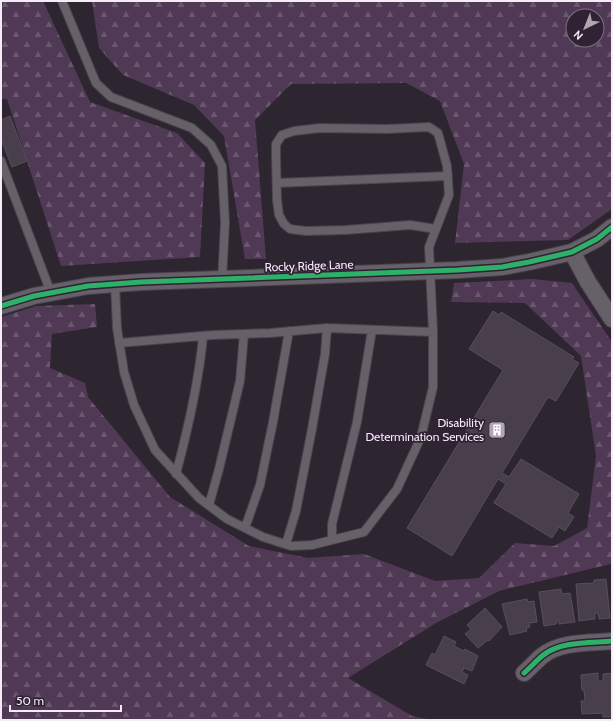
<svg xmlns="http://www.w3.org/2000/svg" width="613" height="721" viewBox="0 0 613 721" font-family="Cabin,sans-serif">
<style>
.forest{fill:url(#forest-firs);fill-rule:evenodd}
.building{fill:#493e4c;stroke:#575059}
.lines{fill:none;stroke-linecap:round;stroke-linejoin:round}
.service-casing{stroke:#4a434c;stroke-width:10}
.minor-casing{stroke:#4a434c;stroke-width:18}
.service{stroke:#666068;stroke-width:8}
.minor{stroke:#666068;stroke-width:16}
.cycleway-casing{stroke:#302134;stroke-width:8}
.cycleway{stroke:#2db169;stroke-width:5}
.labels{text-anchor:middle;stroke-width:3.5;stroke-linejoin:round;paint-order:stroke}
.street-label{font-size:12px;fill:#f6ecf8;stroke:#302134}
.poi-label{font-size:12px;fill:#f6ecf8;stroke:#302134;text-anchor:end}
</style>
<defs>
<pattern id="forest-firs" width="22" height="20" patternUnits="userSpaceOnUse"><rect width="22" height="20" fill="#503955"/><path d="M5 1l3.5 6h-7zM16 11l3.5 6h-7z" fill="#6a566e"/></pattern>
</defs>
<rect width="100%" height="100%" fill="#2d2530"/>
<path class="forest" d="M1 1H43L90 102 177 133 205 163 200 257 61 266 7 99H1Z
M92 1H612V209L568 240 455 243 464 164 440 101 406 83 291 84 255 120 266 259H245L224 136 194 105 123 75 99 48ZM573 16H597V40H573Z
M533 279 572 283 612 342 611 564 499 591 436 623 348 678 412 716 432 720H1V317L36 306 95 304 97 327 52 334 50 368 85 383 88 397 170 497 249 546 308 558 364 554 435 581 479 578 515 543 554 546 587 528 596 456 581 356 525 303 451 302 454 283Z"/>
<path class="building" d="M10 116 27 161 12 167 1 139V120Z
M493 311 499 315 501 312 574 357 572 359 579 363 556 401 548 397 502 473 509 477 521 459 579 494 568 513 574 517 565 531 559 527 552 538 494 503 506 484 498 479 452 556 407 528 503 370 469 349Z
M606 579 610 618 599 619 598 613H595V619L579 621 576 584 594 583V580Z
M561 589 562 594 570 593 575 622 559 624 558 620H557L556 624 544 626 539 592Z
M527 599 528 602 534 601 537 622 529 623 530 627 526 628 527 631 510 635 502 604Z
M485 608 502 627 489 641 488 640 478 648 465 634 471 629 467 625Z
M444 636 456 642 454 646 464 651 465 649 478 656 472 671 464 668 462 672 468 675 464 684 426 665 432 653 435 655Z
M598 673V681H603V674L612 673V717H603V713L582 714 581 701H585L584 690H582L581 675Z"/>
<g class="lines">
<defs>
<path id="service" d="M62 1 96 83 111 97 192 128 211 145 222 166 225 223 222 280
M1 161 51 293
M277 183 448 176
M115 284 117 328 124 372 134 405 155 450 199 498 227 519 263 537 291 546 312 545 364 532 397 489 421 437 433 387V332L429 247 449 195 447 166 438 133 429 127 387 129 320 128 294 131 282 135 276 144V156L277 200 279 215 284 224 290 229 306 231 345 230 410 225 436 229
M119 343 213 335 270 333 327 328 433 332
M176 474C188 429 199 382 203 336
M209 505 219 469 240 381 244 334
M245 528 260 485 273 422 289 331
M332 540V524L357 422 372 330
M286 544 296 511 312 429 325 354 327 328"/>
<path id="minor" d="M572 252 588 282 612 319
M1 306 34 296 88 286 141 282 458 270 502 267 529 262 572 252 597 239 612 227
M524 673C530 668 536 661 542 656 560 641 590 643 612 641"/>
</defs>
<use href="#service" class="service-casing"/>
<use href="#minor" class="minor-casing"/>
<use href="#service" class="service"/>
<use href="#minor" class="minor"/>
<defs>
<path id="cycleway" d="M1 306 34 296 88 286 141 282 458 270 502 267 529 262 572 252 597 239 612 227
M524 673C530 668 536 661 542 656 560 641 590 643 612 641"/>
</defs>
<use href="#cycleway" class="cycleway-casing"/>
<use href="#cycleway" class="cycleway"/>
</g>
<defs>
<symbol id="building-square" viewBox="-11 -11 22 22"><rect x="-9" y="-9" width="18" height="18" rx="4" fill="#b0a6b2" stroke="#302134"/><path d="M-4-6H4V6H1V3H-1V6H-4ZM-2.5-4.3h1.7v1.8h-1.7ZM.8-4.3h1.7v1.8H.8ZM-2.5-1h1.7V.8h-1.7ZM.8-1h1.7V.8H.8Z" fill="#fff"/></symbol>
</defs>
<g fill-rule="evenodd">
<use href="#building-square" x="487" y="420" width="20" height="20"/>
</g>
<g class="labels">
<g class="street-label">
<text transform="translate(309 266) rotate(-2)" y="4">Rocky Ridge Lane</text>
</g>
<g class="poi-label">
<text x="484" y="427">Disability<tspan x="484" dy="14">Determination Services</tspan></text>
</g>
</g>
<rect width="613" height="721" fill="none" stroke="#f6ecf8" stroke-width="4"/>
<g transform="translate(585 28) rotate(223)"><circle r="19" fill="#302134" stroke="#7f7282"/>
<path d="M0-3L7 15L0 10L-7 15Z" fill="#b0a6b2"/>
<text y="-6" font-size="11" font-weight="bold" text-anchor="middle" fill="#f6ecf8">N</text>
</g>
<path d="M10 705v6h111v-6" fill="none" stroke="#f6ecf8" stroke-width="2"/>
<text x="16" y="705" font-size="12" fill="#f6ecf8" stroke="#302134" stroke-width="3" paint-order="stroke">50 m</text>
</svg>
